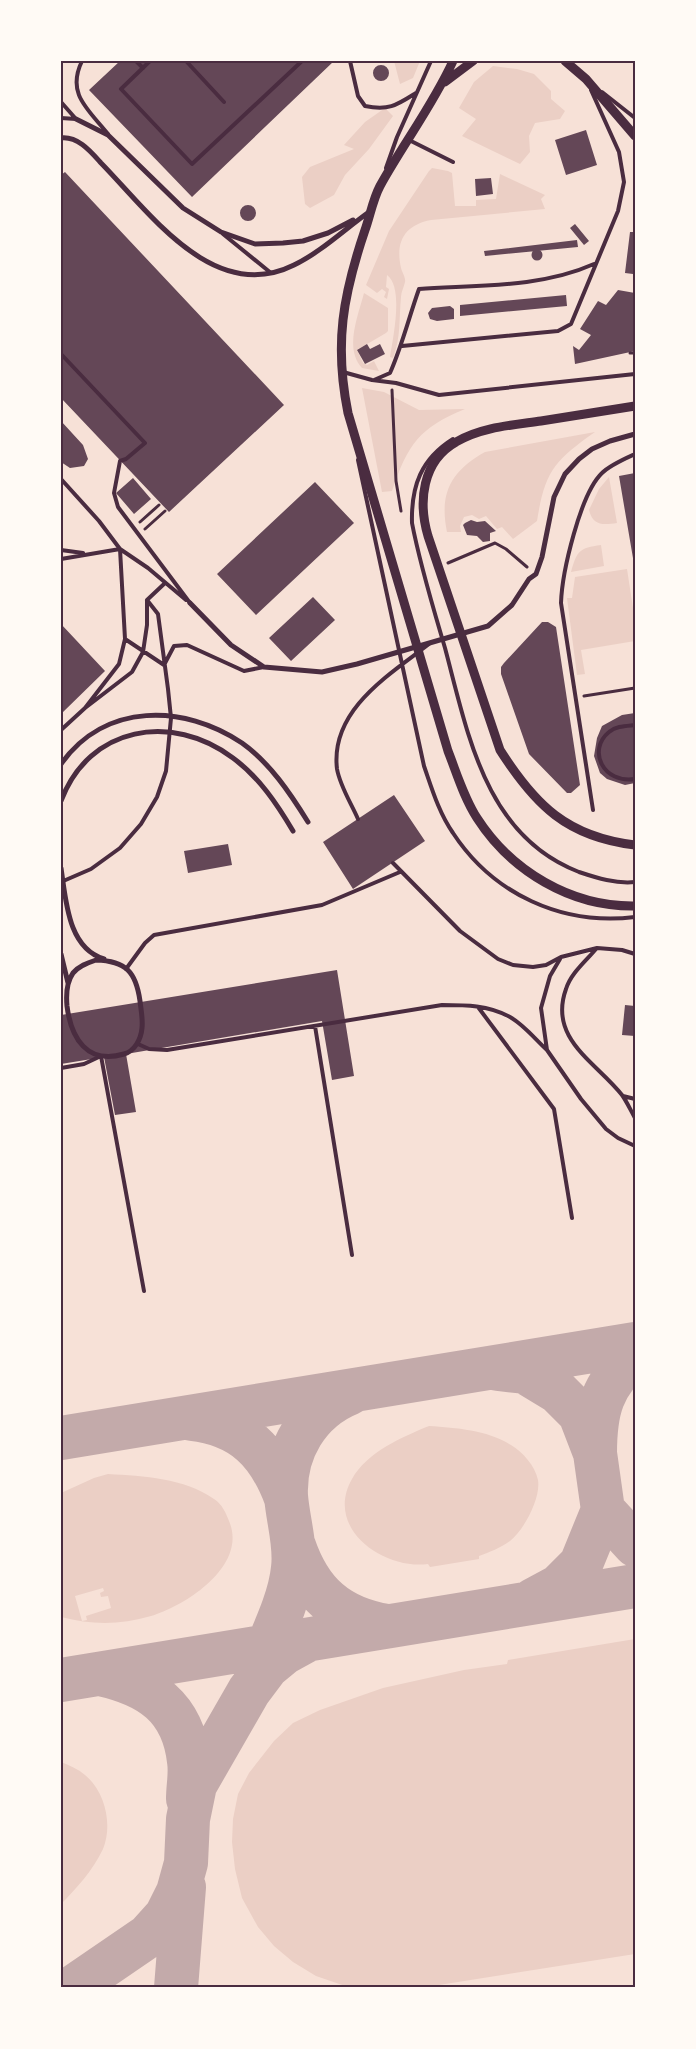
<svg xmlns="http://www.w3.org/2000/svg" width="696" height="2049" viewBox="0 0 696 2049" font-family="'Nunito Sans',sans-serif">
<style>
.green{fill:#ebcfc5;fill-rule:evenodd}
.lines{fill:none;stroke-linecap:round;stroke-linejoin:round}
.taxiway{stroke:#c3aaaa;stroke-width:44}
.building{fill:#644757}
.path{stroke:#4a2c40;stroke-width:3}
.service{stroke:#4a2c40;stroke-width:4}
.minor{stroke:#4a2c40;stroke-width:5}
.tertiary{stroke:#4a2c40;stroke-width:9}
.neatline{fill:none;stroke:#4a2c40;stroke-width:2}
</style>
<rect width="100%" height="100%" fill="#f7e1d7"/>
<path class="green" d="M394 61H420L413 78 400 84Z
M493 66 517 69 534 74 551 91V99L565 111 560 119 535 123 529 136 530 152 520 164 462 136 476 119 459 108 474 82Z
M385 108 393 116 369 149 345 175 334 195 310 208 305 204 302 177 310 167 354 149 344 145 365 122Z
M432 168 448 171 452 173 455 206H476V200L496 199 500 174 545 195 541 199 545 209 431 220C405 225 395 241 401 268 402 272 406 278 405 282 404 287 401 292 401 297 399 318 401 338 393 358L390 357C393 338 404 287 387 275L386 287 389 289 387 299 384 297 386 292 382 289 377 293 366 285 389 231 429 171Z
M364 293 388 308V331L386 333 357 350 363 363 367 365 374 361 379 371 362 368C344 349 358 316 364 293Z
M362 388 384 392 419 410 465 409C419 428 408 444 392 491L382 492Z
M595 432C554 461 545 471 537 521L513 539 502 527 497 529 486 516 479 519 472 515 464 517 460 526 461 532H447C439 493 451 471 485 452Z
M609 477 617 523C603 525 593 526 589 510L599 489Z
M601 545 604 566 571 572C577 551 579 548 601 545Z
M627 569 635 621V641L581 650 585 674 577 675 567 598H572L575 577Z
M429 1426C457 1428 487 1430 511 1445 523 1452 535 1466 538 1480 541 1498 524 1530 510 1541 500 1548 490 1552 479 1556V1559L430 1567 428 1564C383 1570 324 1528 352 1479 367 1452 402 1437 429 1426Z
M108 1474C144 1476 184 1478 214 1499 222 1504 226 1513 229 1521 248 1565 187 1605 151 1616 120 1625 92 1625 61 1617V1493L94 1478ZM103 1588 104 1591 100 1593 101 1597 108 1596 111 1608 86 1616 87 1620 82 1621 75 1596Z
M635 1639V1954L420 1988H351L316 1976 293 1962 274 1946 258 1927 242 1898 235 1869 232 1842 233 1819 238 1794 249 1773 274 1741 293 1723 320 1710 383 1688 464 1670 507 1664 508 1660Z
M61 1762C69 1765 78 1769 85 1775 105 1791 113 1825 103 1849 93 1870 77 1888 61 1904Z"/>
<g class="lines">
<path class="taxiway" d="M498 1369 525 1372 558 1392 580 1414 595 1453 603 1510 635 1545
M192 1419C243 1425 269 1452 286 1498
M61 1438 635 1344
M595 1453C595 1409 602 1385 635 1355
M294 1546C310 1593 338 1618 387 1626
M533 1600 559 1586 581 1564 603 1510
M258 1669C270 1639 290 1601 293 1568 296 1544 288 1521 286 1496 284 1451 308 1410 350 1393
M100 1674C150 1685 183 1707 189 1761 191 1774 188 1786 188 1799
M61 1680 635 1586
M72 1988 148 1936 166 1916 178 1892 186 1863 188 1819 195 1785 249 1691 267 1667 284 1653 304 1642
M176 1988 184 1887"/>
</g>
<path class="building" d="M120 61H334L192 197 89 90Z
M373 73a8 8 0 1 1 16 0a8 8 0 1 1-16 0Z
M586 130 597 165 566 175 555 140Z
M65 172 284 405 169 512 61 398V175Z
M491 178 493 194 476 196 475 179Z
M240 213a8 8 0 1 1 16 0a8 8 0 1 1-16 0Z
M575 224 589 241 584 245 570 228Z
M630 232H635L633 274 625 273Z
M577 240 578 247 485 256 484 251Z
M531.5 255a5.5 5.5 0 1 1 11 0a5.5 5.5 0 1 1-11 0Z
M618 290 635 293V351L575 364 573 346 579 350 591 335 580 329 598 301 606 305Z
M566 295 567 306 460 316V305Z
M450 306 454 309V319L437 321 430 319 428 313 432 308Z
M367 344 370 349 380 344 385 354 365 364 357 350Z
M61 421 83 445 88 459 84 466 70 468 61 462Z
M635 473V564H634L619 476Z
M133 478 151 499 134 514 116 493Z
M315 482 354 523 256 615 217 574Z
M471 520 477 522 485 521 496 531 490 533V541L483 542 477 536 467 535 463 525 465 523Z
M313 597 335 620 291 661 269 638Z
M542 622H548L556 627 580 785 571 793H567L529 754 501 674V667L504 663Z
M61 624 105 671 61 714Z
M635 713V783L625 785 607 779 600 773 594 756 597 738 602 726 622 715Z
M394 795 425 841 353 889 323 842Z
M228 844 232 865 188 873 184 851Z
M337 970 354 1076 332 1080 322 1021 126 1054 136 1112 115 1115 104 1057 61 1064V1015Z
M625 1005 635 1006V1036L622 1035Z"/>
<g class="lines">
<path class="path" d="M630 353H635
M392 390 396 481 401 511
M140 522 159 505
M145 529 165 511
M448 563 495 543 506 549 527 567
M584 696 635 688"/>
<path class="service" d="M82 61C66 94 88 109 108 134
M136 61 143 68
M150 61 121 89 192 164 302 61
M186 61 224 102
M350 61 358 96 365 106C389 111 397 105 416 93
M602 92 635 118
M61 102 76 119
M61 118 76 119
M409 140 453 162
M386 168 397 137 431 61
M223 234 271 273
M402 346 558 331 571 324 618 211 624 182 619 152 591 90
M61 354 145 443 126 459 120 461 114 493 118 507 190 603
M343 372 372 380 396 383 439 395 635 374
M374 380 390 373C402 346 409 317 419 289 478 285 540 288 594 264
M453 439C421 459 411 486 412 523 420 565 433 607 445 648 468 734 485 836 579 872 597 878 616 884 635 882
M358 460 424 766C432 789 439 813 453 833 493 894 562 926 635 917
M61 479 99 521 120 549 125 639 119 664 85 708
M61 550 83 553
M61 559 120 549 148 568 186 600
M125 639 164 665
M164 665 174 646 187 645 244 671 264 667
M635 725C626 726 616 726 609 732 587 750 603 784 635 779
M61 730 85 708 132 672 143 652 147 625V600L164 584
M593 810 561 603C562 573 580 494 602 473 610 465 624 459 635 454
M358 819C351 803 340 786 337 769 330 710 389 675 429 644
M393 863 460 931 498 959 513 965 533 967 546 965 561 957 597 948 622 950 635 954
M61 882 91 869 120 848 141 824 157 797 166 771 171 718 168 689 158 614 147 600
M596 949C586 961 571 973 566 989 548 1039 596 1062 622 1095 627 1102 631 1111 635 1118
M560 959 550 976 541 1008 547 1050 581 1099 606 1129 618 1138 635 1146
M126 969 145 943 154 935 322 905 400 872
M478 1007 554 1109 572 1218
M315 1026 352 1255
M138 1044 149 1049 167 1050 442 1005C466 1005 488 1005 510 1017 523 1024 536 1040 547 1050
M61 1068 84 1064 101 1056 144 1291
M623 1096 635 1099"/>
<path class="minor" d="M76 119 108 135 183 208 221 232 255 244 283 243 303 241 328 233 353 220
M61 138C78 136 91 152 101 163 150 213 214 305 294 265 321 252 345 229 369 212
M190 603 231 645 264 667 322 672 357 664 488 626 512 605 529 579 536 574 542 557 554 497 565 474 579 459 592 449 610 441 635 434
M61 764C105 702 184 704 242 743 270 763 290 793 308 822
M61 801C89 726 172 712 233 758 259 777 277 804 293 831
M61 868C66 901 68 948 104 959
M61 954 68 983
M96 960C126 961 136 972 140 1001 141 1010 143 1019 142 1028 141 1039 135 1051 124 1054 87 1065 71 1038 67 1006 66 995 66 983 73 973 79 966 87 963 96 960Z"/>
<path class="tertiary" d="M453 61C433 105 403 144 380 186 373 199 370 216 365 230 343 295 334 344 348 413L448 751C457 774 464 798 477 818 511 871 571 907 635 906
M565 61 586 79 635 136
M445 82 473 61
M635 406C603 411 572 416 541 421 513 425 481 427 456 442 422 461 418 502 428 536L500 750C535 805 567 837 635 845"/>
</g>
<rect width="696" height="2049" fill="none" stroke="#fffaf5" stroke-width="125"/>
<rect x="62" y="62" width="572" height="1924" class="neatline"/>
</svg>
